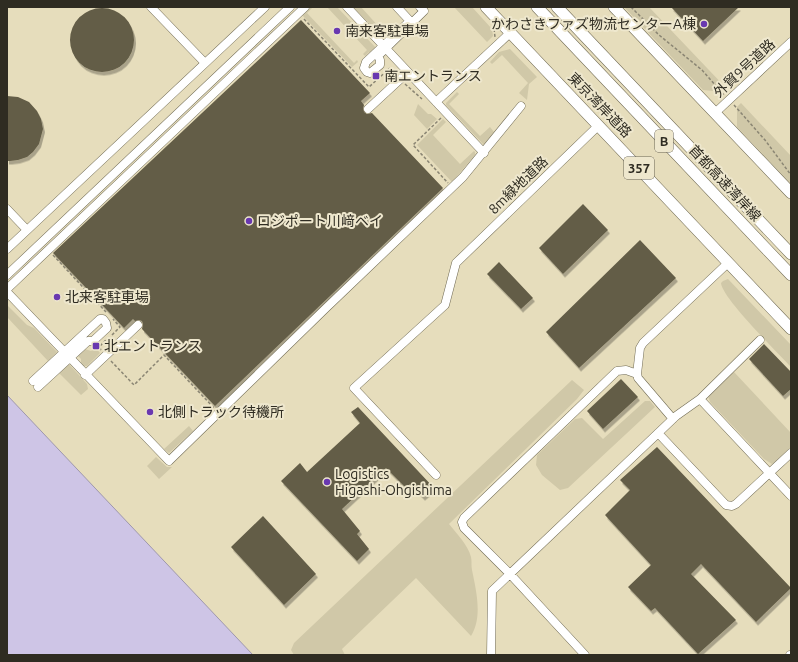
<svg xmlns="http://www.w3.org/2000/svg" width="798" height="662" viewBox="0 0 798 662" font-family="Ubuntu,'Noto Sans JP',sans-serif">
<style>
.built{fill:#e6ddbc}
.green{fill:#d0c8a8}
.water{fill:#cec5e6;stroke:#9e97ab}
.building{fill:#635d47;filter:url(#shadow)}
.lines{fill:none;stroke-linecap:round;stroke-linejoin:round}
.minor-casing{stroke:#716b54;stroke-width:9}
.highway-casing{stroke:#716b54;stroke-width:12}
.path{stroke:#8a8573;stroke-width:1.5;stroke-dasharray:3 2;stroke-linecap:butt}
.minor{stroke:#fff;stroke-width:8}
.highway{stroke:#fff;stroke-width:11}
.poi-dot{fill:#6938b0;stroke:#eee7cd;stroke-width:1.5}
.labels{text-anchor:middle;stroke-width:4;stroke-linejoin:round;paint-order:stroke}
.shield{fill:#eee7cd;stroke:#686455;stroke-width:1}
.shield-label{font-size:13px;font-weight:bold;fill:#2f2c22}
.poi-label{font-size:14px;fill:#2f2c22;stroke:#eee7cd;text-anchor:start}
.street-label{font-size:14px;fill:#2f2c22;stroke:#eee7cd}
</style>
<defs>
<filter id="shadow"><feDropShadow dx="2" dy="3.5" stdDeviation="0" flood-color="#0004"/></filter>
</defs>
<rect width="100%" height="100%" fill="#eee7cd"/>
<path class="built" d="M7 7H791V655H253L7 395Z"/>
<path class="green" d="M310 7H313L307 13 354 63 357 60 358 62 352 67 302 15Z
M327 7H337L377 49 372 54 369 52 365 56 363 54 367 50Z
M353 7H361L389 38 386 41Z
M454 7H472L492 29 493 36 487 42Z
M624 7H649L727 89 723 92 703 90Z
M510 49 537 77 529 84 527 100 519 93 528 83 502 55 492 64 490 62 499 52Z
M457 92 459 94 449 104 480 136 490 127 494 132 484 145 446 105V103Z
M741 103 791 156V184L737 127V107Z
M418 104 428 114H431L437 119 427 129 414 115Z
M443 119 446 122 433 135 460 164 474 151 475 152V155L452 182 417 145Z
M728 279 791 345V367C778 353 722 298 721 283L723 281Z
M7 305 27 325 34 328 57 352 48 361 7 317Z
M96 348 100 353 87 366H81V359L77 355 85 349 91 351Z
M68 363 87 384 88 389 81 395 58 372Z
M734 372 791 433V447L778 460 772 464 764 459 710 402 708 396 732 373Z
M572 380 584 390 577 399 449 524C457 534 468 545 471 557 472 561 471 566 472 570 476 590 483 617 471 636L416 578 342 649 345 655H294L291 650 294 643Z
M645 401H650L655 407 568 488 560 490 542 475 536 465 537 455 575 419 582 418 603 439Z
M189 426 193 431 169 453 164 449Z
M156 457 167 467H172L159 479 147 466Z"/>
<path class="water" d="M7 395 253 655H7Z"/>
<path class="building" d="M671 7H739L703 41Z
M70 40a32 32 0 1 1 64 0a32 32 0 1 1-64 0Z
M301 20 370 93 361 101 364 105 363 108 364 112 367 114 372 113 443 188 215 406 142 329 143 324 142 321 139 320 135 321 133 319 124 328 53 253Z
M7 96 18 97 29 102 37 111 41 119 43 129 39 144 33 152 27 157 18 160 10 161H7Z
M583 204 608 230 563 274 539 248Z
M640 240 676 278 579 368 546 332Z
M499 262 533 298 521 309 487 274Z
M764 344 791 372V389L783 396 749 359Z
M621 379 638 397 603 429 587 411Z
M358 407 434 488 423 497 410 484 406 488 386 468 342 509 360 531 357 534 369 549 357 561 281 481 300 463 307 472 360 423 351 412Z
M657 447 791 588 756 622 701 564 691 574 736 620 698 654 655 608 651 611 628 587 651 565 605 515 630 490 620 480Z
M263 516 316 574 284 605 231 547Z"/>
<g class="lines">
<defs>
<path id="minor" d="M151 7 205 63
M347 7 484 153
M397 7 410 21 366 62 364 68 367 72 370 73 380 65V60L378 56 424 11 420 7
M436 102 510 33
M368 109 408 72
M715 113 791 42
M7 209 27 230
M7 249 265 7
M7 275 290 7
M7 289 305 7
M7 292 169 461 326 308 463 177 521 106
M85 375 138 325
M33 381 100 319H103L106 323 107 328 93 341H88L38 387
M700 399 791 496
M673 419 638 378 637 374 640 348 643 343 728 263
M658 433 726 505 732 506 736 504 791 453
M436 475 354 388 445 305 456 263 598 126
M491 655 492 591 676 416 700 399 760 340
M585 655 510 574 464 528 462 522 464 518 617 371 626 370 637 374
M790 655H791"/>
<path id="highway" d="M486 7 791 329
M537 7 791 275
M557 7 791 254
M614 7 791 193"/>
</defs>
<use href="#minor" class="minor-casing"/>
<use href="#highway" class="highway-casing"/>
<path class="path" d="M631 7 659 35 702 70 724 95
M304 19 369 87 390 68 395 73
M494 29 495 37
M405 84 422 99
M734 105 765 140 791 175
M441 118 413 145 448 183
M53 255 106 312
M112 335 120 327 113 319
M101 350 99 347 107 339
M111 361 134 385 164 355 214 408"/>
<use href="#minor" class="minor"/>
<use href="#highway" class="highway"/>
</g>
<g class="poi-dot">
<circle cx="704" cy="24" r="4"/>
<circle cx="337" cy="31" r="4"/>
<rect x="372" y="72" width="8" height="8" rx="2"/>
<circle cx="249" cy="221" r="4"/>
<circle cx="57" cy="297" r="4"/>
<rect x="92" y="342" width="8" height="8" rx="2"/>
<circle cx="150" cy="412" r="4"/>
<circle cx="327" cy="482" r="4"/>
</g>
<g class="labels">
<g class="shield">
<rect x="655" y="130" width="18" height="22" rx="3"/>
<rect x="624" y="157" width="30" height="22" rx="3"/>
</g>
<g class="shield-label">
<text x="664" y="146">B</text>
<text x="639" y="173">357</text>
</g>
<g class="poi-label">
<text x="696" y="29" text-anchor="end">かわさきファズ物流センターA棟</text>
<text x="345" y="36">南来客駐車場</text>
<text x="384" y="81">南エントランス</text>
<text x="257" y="226">ロジポート川﨑ベイ</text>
<text x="65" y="302">北来客駐車場</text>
<text x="104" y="351">北エントランス</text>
<text x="158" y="417">北側トラック待機所</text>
<text x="335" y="479">Logistics<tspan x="335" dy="16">Higashi-Ohgishima</tspan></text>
</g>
<g class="street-label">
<text transform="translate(744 68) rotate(-43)" y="5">外貿9号道路</text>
<text transform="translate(600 105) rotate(46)" y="5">東京湾岸道路</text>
<text transform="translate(725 183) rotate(47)" y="5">首都高速湾岸線</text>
<text transform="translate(518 185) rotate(-44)" y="5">8m緑地道路</text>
</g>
</g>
<rect width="798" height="662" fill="none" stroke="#2f2c22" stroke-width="16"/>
</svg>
